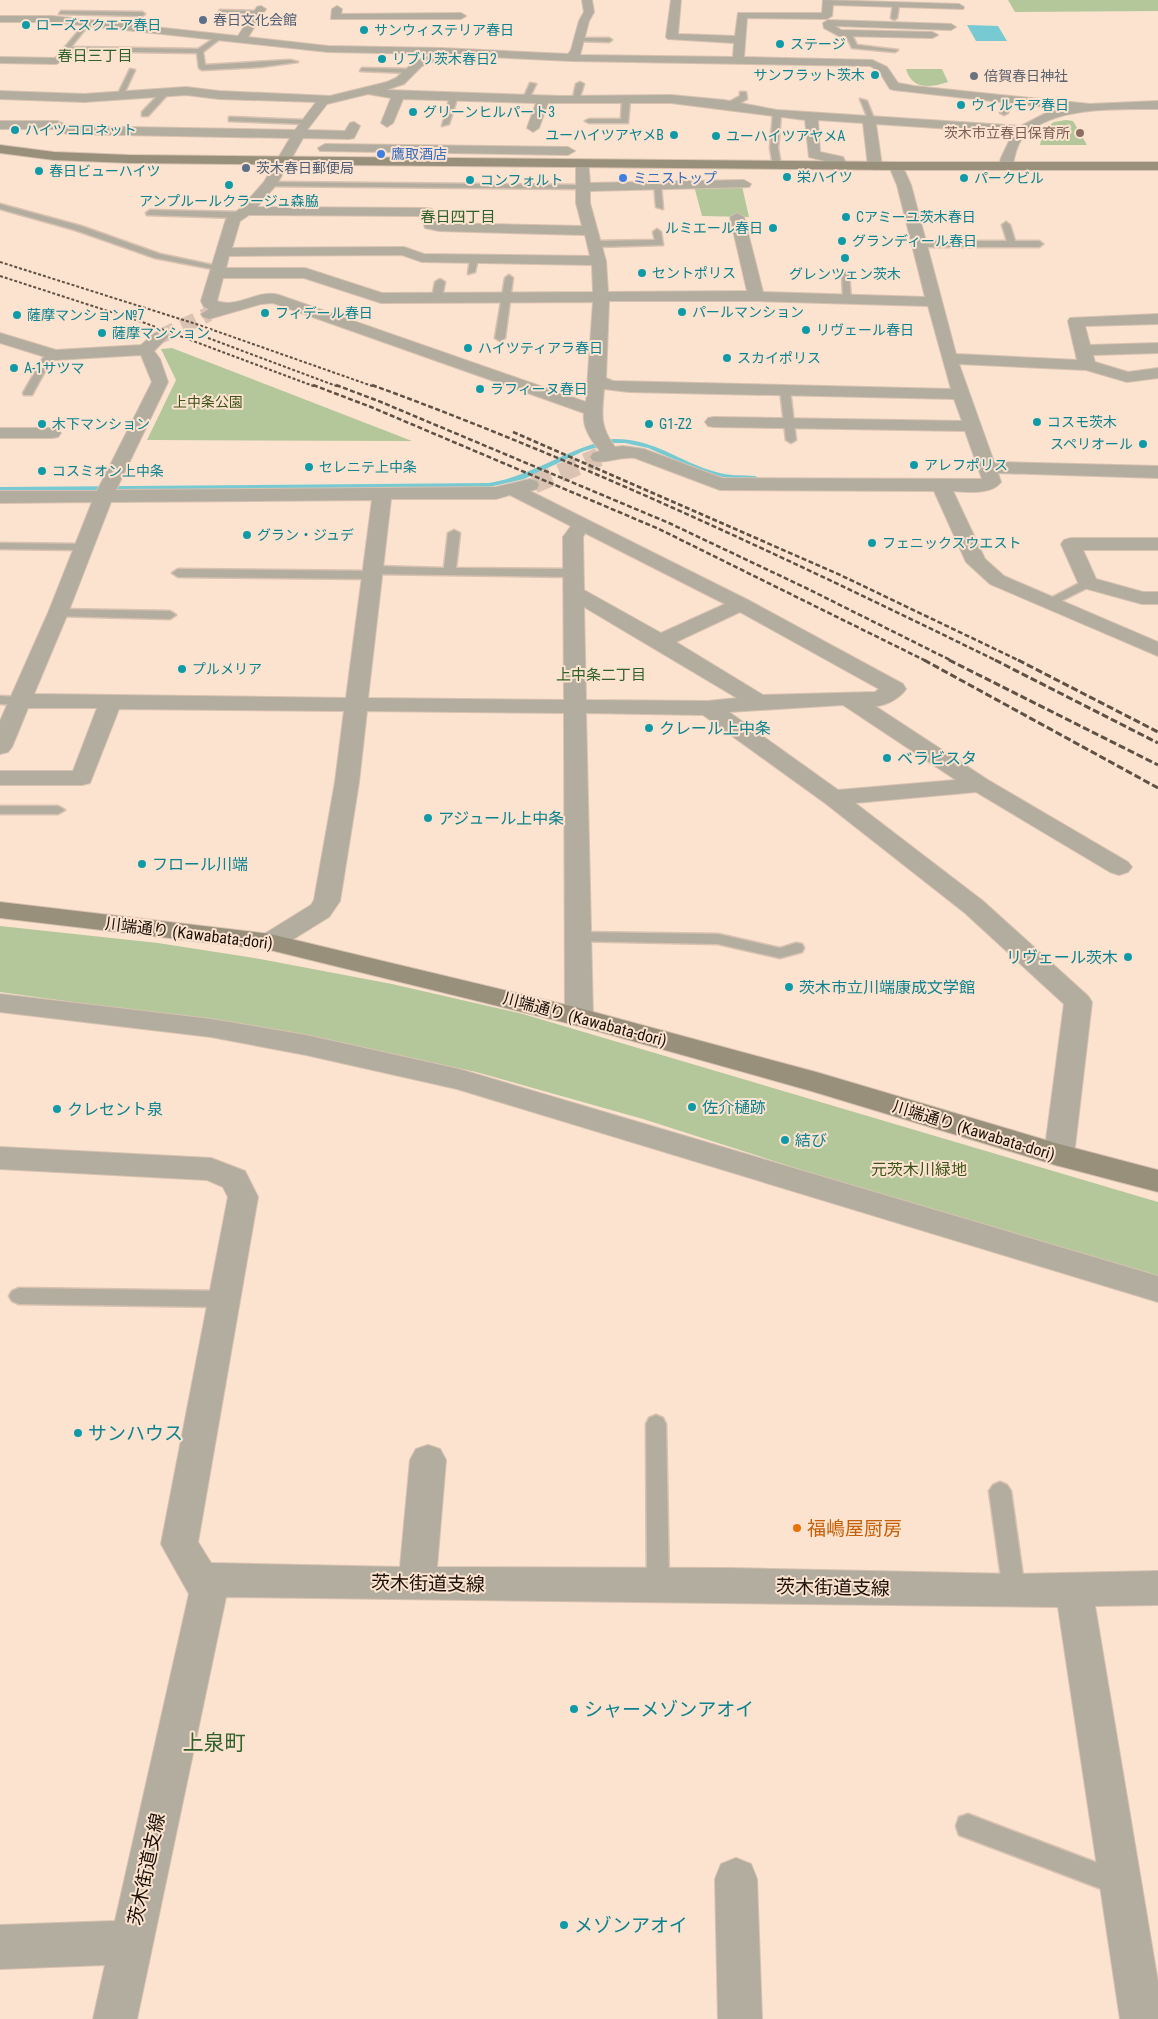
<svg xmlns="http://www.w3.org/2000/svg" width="1158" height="2019" viewBox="0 0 1158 2019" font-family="'Roboto Condensed','Noto Sans JP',sans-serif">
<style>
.green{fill:#b3c79a}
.water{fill:#78cad2}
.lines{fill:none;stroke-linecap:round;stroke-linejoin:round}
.stream{fill:#78cad2;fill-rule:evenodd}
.street-tunnel-far1{stroke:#dac3b2;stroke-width:15;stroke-dasharray:15 8;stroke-linecap:butt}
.street-tunnel{stroke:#dac3b2;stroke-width:19;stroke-dasharray:19 9;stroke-linecap:butt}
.lane-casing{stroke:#d8c1b0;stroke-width:3}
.street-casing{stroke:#d8c1b0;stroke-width:2}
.secondary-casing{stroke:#d8c1b0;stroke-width:2}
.lane{fill:#b2ad9e;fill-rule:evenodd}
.street{fill:#b2ad9e;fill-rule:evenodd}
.secondary{fill:#98907a;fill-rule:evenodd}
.rail-far2{stroke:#605145;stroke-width:2;stroke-dasharray:3 2;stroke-linecap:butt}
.rail-far1{stroke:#605145;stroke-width:2.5;stroke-dasharray:5 2.5;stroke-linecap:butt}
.rail{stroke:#605145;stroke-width:3;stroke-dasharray:7 3;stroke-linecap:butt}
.service-dot{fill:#5c6f8a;stroke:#fce3d0;stroke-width:2}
.culture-dot{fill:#0f9aa8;stroke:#fce3d0;stroke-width:2}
.worship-dot{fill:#6b7280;stroke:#fce3d0;stroke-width:2}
.education-dot{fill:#8d6e63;stroke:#fce3d0;stroke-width:2}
.shop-dot{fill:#3f7fe0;stroke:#fce3d0;stroke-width:2}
.food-dot{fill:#e8710a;stroke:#fce3d0;stroke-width:2}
.labels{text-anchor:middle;stroke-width:4;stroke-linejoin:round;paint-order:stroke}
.far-service-label{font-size:14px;fill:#4e5e75;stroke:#fce3d0;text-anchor:start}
.far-culture-label{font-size:14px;fill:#0d838f;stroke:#fce3d0;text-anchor:start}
.far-worship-label{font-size:14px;fill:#5b616d;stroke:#fce3d0;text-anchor:start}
.far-education-label{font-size:14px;fill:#785e54;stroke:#fce3d0;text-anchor:end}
.far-shop-label{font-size:14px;fill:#366cbe;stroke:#fce3d0;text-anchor:start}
.far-park-label{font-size:14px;fill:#3c5317;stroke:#fce3d0}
.far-neighbourhood-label{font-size:15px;fill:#30612a;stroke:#fce3d0}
.culture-label{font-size:16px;fill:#0d838f;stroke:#fce3d0;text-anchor:start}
.street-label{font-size:16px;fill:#1a1007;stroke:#fce3d0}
.park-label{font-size:16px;fill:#3c5317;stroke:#fce3d0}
.near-culture-label{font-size:19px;fill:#0d838f;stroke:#fce3d0;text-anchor:start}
.near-food-label{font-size:19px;fill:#c56008;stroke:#fce3d0;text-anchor:start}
.near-street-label{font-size:19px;fill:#1a1007;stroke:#fce3d0}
.near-neighbourhood-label{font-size:21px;fill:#30612a;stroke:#fce3d0}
</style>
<rect width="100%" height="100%" fill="#fce3d0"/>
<path class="green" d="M1008 0H1158V11L1015 12Z
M906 69H942L948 82C930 88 912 90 906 69Z
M1066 120 1073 121 1087 145H1040L1042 136 1040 132 1054 122Z
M694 186H742L749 217 702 216Z
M172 348 412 441 147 440 176 380 161 349Z
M0 926 158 943 260 959 392 984 523 1014 1158 1202V1279L902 1202 643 1119 476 1072 296 1033 0 992Z"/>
<path class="water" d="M967 25 998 26 1007 41H976Z"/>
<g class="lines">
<path class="stream" d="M613 439C654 438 679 462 716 472 729 476 742 475 755 476L759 478 755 480 712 476 648 448 625 443H613L584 451 524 479 489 487 0 491V487L489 483C533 476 569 447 613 439Z"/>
<path class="street-tunnel-far1" d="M161 336 209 314"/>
<path class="street-tunnel" d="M534 484 599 457"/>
<defs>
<path id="lane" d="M896 3 899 5 897 18 894 20 891 18 893 5Z
M220 10 259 11 262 13 259 15 218 13Z
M61 11 142 12 145 14 142 16 59 14Z
M87 21 90 23 71 47 198 49 219 35 221 38 203 52 205 65 290 60 298 62 260 67 202 70 199 68 197 53 68 51 58 62H54V60Z
M848 31 851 33 857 45 898 50 895 52 852 48 845 33Z
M579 38H609L612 40 609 42 577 41Z
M362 68 410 69 413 71 410 73 360 71Z
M130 69 135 70 123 96 116 98Z
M580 82 584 84 579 100 572 102 576 84Z
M530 83 536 84 528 101H522Z
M163 90 170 92 148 116H142V112Z
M740 92H746L747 99 733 107H727V103L740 96Z
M454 94 458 96 449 124 442 126 450 96Z
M626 97 630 99 628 123H589L585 121 589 119H621L622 99Z
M1007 97 1011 99 1008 113 1004 115 1000 113 1003 99Z
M860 99 867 101 875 121 868 119Z
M777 112 781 114 778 148 781 165 777 167 773 165 770 148 773 114Z
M232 117 306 120 310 122 306 124 229 121V117Z
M270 182 582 185 586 187 582 189 267 186 266 184Z
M654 183 661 185 663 209 656 207Z
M0 204 81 226 160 254 222 267 218 270 155 258 75 230 0 209Z
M150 210 240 212 244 215 240 218 147 215 146 213Z
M1006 222 1010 225 1015 241H1039L1043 244 1039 247H919L915 244 919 241H1007L1002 225Z
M657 229 661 232 663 245 595 247 591 244 595 241 655 240 653 232Z
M474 256 478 259 475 272 468 274 470 259Z
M842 271 849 273 851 301 843 299Z
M509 275 513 278 505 338 500 341 495 338 505 278Z
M440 279 445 282 442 298 437 301 432 298 435 282Z
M52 353 60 355 50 362 32 395H24L23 393 43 358Z
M785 387 790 390 796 440 791 443 786 440 780 390Z
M454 530 460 533 456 568 573 569 579 573 573 577 377 574 376 578 372 579 178 577 172 573 178 569 368 571 369 567 373 566 444 568 448 533Z
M0 543 83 544 89 547 83 550 3 549H0Z
M1087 579 1091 580 1093 583 1091 586 1053 605 1049 606 1043 602Z
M58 609 170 611 176 615 170 619 54 616 52 613 54 610Z
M0 696 21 697 28 701 21 705 0 704Z
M0 806H58L65 810 58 814H0Z
M578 932 718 934 780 948 796 943 802 944 804 948 802 952 780 958 718 944 573 941 570 937 573 933Z
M19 1288 224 1291 231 1294 234 1299 231 1304 224 1307 19 1304 12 1301 9 1296 12 1291Z
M656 1415 663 1418 666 1424 669 1584 666 1591 658 1594 650 1591 647 1584 646 1424 649 1418Z
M1000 1482 1007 1485 1011 1491 1025 1591 1022 1598 1014 1601 1006 1598 1003 1591 989 1491 993 1485Z
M968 1814 1129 1875 1132 1884 1129 1893 1120 1896 959 1835 956 1826 959 1817Z"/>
<path id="street" d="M582 0H592L594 12 589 21 580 55 733 57 734 43 668 39 666 37 671 0H681L678 34 735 36 738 13H822L823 0 959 4 964 7 963 9 833 5 832 16 827 19 747 18 744 57 872 60 887 67 898 83 914 86 1090 104 1158 101V109C1119 109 1057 106 1026 134 1018 141 1014 156 1013 166L1006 170 1001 169 999 166 1001 158 1013 133 876 124 882 166 875 170 868 166 863 123 818 120 820 152 843 157 847 165 840 169 835 168 832 163 809 157 805 120 671 103H548L539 128 533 132 527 128 536 103 403 99 393 123 387 127 381 123 391 98 368 94 327 104 307 130 345 131 350 123 354 122 360 126 354 138 349 139 303 138 277 184 257 207 427 208 432 209 436 222 439 223 582 226 576 203V163L578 160H588L590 183 744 180 751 184 749 187 590 191V203L606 261 608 292 747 291 730 217 737 213 744 217 763 292 925 297 897 185 889 166 891 163H901L911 185 956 354 1077 360 1068 321 1070 318 1158 314V324L1085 326 1090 345 1158 343V353L1093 355 1095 362 1128 372 1158 368V378L1127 382 1086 370 959 364 994 462 1158 466V478L998 473 1001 482C992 495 967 492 953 491L985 559 1004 576 1158 642V656L990 584 966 562 934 491 720 490 635 458C620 456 606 464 593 461L590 457 593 453 600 451C591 440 582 427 584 413L273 303 261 304 209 319 203 317 201 314 209 309 204 307 201 301 226 219 241 208 264 182 290 138 67 134 55 129H0V121H57L69 126 295 130 316 102 219 99 186 95 84 102 0 99V91L84 94 186 87 219 91 330 96 387 82 396 78 414 62 434 54 328 52 52 22H0V16H52L238 36 257 7 261 6 266 9 248 37 328 46 441 48 568 54 571 50 579 21 584 12ZM450 55 571 61 870 66 879 71 890 89 894 90 1063 109 1046 113 1021 126 777 110 724 100 671 95 561 96 386 90 404 84 422 66ZM249 215 421 216 425 228 439 231 585 235 590 256 424 254 404 247 232 248 240 221ZM402 255 422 262 592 265 593 292 382 293 305 268H226L229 256ZM223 278H304L381 303 593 302 586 402 279 295C258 289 237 309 217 301ZM609 301H756L928 306 951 389 613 381 606 378ZM604 389 629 392 954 399 962 421 714 417 708 418 705 422 708 426 714 427 965 431 982 479 722 478 644 449 623 446 615 447C599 426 602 414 604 389Z
M337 6 342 9 341 14 461 13 466 16 461 19H331L332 9Z
M828 20 951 24 956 27 951 30 835 26 841 30 932 32 938 35 932 38 839 36 824 28 823 23Z
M0 57 56 58 62 61 56 64 0 63Z
M325 144 568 147 575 151 568 155 320 151 318 148Z
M161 331 169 336 154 351 160 359 168 382 116 490 496 487 530 479 537 481 539 485 537 489 530 491 748 600 903 684 906 689C900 698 886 706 875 706L988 780 1128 862 1132 867 1128 872 1119 875 1110 872 976 792 855 803 983 901 1088 996 1092 1002 1074 1155 1070 1163 1059 1166 1048 1163 1044 1155 1064 1004 965 913 825 803 703 715 586 713 593 1017 589 1024 579 1026 569 1024 565 1017 564 713 367 711 359 782 340 901 329 917 279 948 270 950 261 948 257 942 261 936 311 905 314 900 335 782 344 711 119 709 90 783 82 785H0V771H73L97 708H28L12 747 8 752 0 754V721L48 613 92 502 0 503V491H97L152 382 141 355 55 360 0 343V333L56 350 141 345 155 333ZM510 495 571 526 563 537 564 700 368 698 391 499H496ZM372 500 346 698 34 694 68 613 111 502ZM585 533 725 604 661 633 584 590 583 537ZM584 607 737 698 708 701 586 700ZM740 612 879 689 875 692 763 695 676 642ZM843 705 956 780 838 790 729 712Z
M0 428H52L58 429 61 433 58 437 52 438H0Z
M1071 538H1158V550H1083L1096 579 1143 592H1158V604H1142L1080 587 1061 544 1064 540Z
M0 994 211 1019 306 1035 459 1069 1158 1276V1302L457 1089 306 1055 211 1037 0 1012Z
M0 1147 211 1158 245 1171 258 1197 198 1542 211 1563 400 1567 410 1460 416 1449 428 1445 440 1449 446 1460 437 1567 728 1568 1014 1574 1158 1571V1605L1095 1606 1158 1982V2019H1120L1058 1607 226 1597 137 2019H93L105 1965 0 1969V1925L115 1921 189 1594 161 1544 228 1197 223 1187 207 1180 0 1169Z
M736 1858 751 1864 757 1879 762 2019H718L715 1879 721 1864Z"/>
<path id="secondary" d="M0 145 54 152 129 155 896 162H1158V170H896L129 163 54 160 0 153Z
M0 902 270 934 579 1008 816 1072 1059 1144 1158 1170V1192L1059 1166 811 1091 579 1026 270 950 0 918Z"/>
</defs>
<use href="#lane" class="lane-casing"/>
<use href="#street" class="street-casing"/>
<use href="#secondary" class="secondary-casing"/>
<use href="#lane" class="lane"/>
<use href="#street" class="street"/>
<use href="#secondary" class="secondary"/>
<path class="rail-far2" d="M0 262 196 324 375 387
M0 276 145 323 316 387
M208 338 339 387"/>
<path class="rail-far1" d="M313 385 371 407 659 529 926 661
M336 385 381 402 669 523 806 588 952 661
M372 385C586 463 793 561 997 661
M513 432 836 573 1020 661"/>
<path class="rail" d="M924 660 1158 788
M949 660 1158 765
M995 660 1158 743
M1018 660 1158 732"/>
</g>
<g class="service-dot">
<circle cx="203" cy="20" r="5"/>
<circle cx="246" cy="168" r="5"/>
</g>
<g class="culture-dot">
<circle cx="26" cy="25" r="5"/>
<circle cx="364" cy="30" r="5"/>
<circle cx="780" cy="44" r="5"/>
<circle cx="382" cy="59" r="5"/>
<circle cx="875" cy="75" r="5"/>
<circle cx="961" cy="105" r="5"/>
<circle cx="413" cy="112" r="5"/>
<circle cx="15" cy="130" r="5"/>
<circle cx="674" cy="135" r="5"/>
<circle cx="716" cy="136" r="5"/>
<circle cx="39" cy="171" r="5"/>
<circle cx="787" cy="177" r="5"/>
<circle cx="964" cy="178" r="5"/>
<circle cx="470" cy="180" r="5"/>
<circle cx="229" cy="185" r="5"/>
<circle cx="846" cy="217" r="5"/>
<circle cx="773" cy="228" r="5"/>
<circle cx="842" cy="241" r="5"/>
<circle cx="845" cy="258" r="5"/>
<circle cx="642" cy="273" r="5"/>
<circle cx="682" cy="312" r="5"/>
<circle cx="265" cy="313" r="5"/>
<circle cx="17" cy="315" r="5"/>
<circle cx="806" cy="330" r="5"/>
<circle cx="102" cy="333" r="5"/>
<circle cx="468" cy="348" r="5"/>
<circle cx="727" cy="358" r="5"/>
<circle cx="14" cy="368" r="5"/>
<circle cx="480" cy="389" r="5"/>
<circle cx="1037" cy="422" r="5"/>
<circle cx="42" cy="424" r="5"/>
<circle cx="649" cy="424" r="5"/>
<circle cx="1143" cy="444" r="5"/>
<circle cx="914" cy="465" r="5"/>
<circle cx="309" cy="467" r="5"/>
<circle cx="42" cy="471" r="5"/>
<circle cx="247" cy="535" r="5"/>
<circle cx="872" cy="543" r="5"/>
<circle cx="182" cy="669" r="5"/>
<circle cx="649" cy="728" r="5"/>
<circle cx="887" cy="758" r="5"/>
<circle cx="428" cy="818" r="5"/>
<circle cx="142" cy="864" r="5"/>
<circle cx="1128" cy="957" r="5"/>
<circle cx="789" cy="987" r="5"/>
<circle cx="692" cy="1107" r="5"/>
<circle cx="57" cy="1109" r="5"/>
<circle cx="785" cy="1140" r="5"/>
<circle cx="78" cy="1433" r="5"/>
<circle cx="574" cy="1709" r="5"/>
<circle cx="564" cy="1925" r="5"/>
</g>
<circle class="worship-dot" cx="974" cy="76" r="5"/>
<circle class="education-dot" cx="1080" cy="133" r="5"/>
<g class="shop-dot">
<circle cx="381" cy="154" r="5"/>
<circle cx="623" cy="178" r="5"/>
</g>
<circle class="food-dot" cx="797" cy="1528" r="5"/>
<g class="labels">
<g class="far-service-label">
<text x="213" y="25">春日文化会館</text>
<text x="256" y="173">茨木春日郵便局</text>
</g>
<g class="far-culture-label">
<text x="36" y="30">ローズスクエア春日</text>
<text x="374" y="35">サンウィステリア春日</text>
<text x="790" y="49">ステージ</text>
<text x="392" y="64">リブリ茨木春日2</text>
<text x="865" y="80" text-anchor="end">サンフラット茨木</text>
<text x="971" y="110">ウィルモア春日</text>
<text x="423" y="117">グリーンヒルパート3</text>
<text x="25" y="135">ハイツコロネット</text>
<text x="664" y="140" text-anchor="end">ユーハイツアヤメB</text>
<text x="726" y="141">ユーハイツアヤメA</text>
<text x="49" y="176">春日ビューハイツ</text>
<text x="797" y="182">栄ハイツ</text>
<text x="974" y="183">パークビル</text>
<text x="480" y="185">コンフォルト</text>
<text x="229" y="206" text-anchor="middle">アンプルールクラージュ森脇</text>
<text x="856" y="222">Cアミーユ茨木春日</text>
<text x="763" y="233" text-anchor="end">ルミエール春日</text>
<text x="852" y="246">グランディール春日</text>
<text x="652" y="278">セントポリス</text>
<text x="845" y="279" text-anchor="middle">グレンツェン茨木</text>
<text x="692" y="317">パールマンション</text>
<text x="275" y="318">フィデール春日</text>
<text x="27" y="320">薩摩マンション№7</text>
<text x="816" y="335">リヴェール春日</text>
<text x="112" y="338">薩摩マンション</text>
<text x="478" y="353">ハイツティアラ春日</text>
<text x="737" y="363">スカイポリス</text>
<text x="24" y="373">A-1サツマ</text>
<text x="490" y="394">ラフィーヌ春日</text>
<text x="1047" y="427">コスモ茨木</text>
<text x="52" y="429">木下マンション</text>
<text x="659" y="429">G1-Z2</text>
<text x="1133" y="449" text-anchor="end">スペリオール</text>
<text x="924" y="470">アレフポリス</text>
<text x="319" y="472">セレニテ上中条</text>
<text x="52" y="476">コスミオン上中条</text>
<text x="257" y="540">グラン・ジュデ</text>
<text x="882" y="548">フェニックスウエスト</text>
<text x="192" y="674">プルメリア</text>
</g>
<g class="far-worship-label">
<text x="984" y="81">倍賀春日神社</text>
</g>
<g class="far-education-label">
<text x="1070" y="138">茨木市立春日保育所</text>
</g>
<g class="far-shop-label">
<text x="391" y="159">鷹取酒店</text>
<text x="633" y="183">ミニストップ</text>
</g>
<g class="far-park-label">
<text x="208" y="407">上中条公園</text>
</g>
<g class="far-neighbourhood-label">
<text x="95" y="61">春日三丁目</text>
<text x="458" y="222">春日四丁目</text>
<text x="601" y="680">上中条二丁目</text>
</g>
<g class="culture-label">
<text x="659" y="734">クレール上中条</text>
<text x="897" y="764">ベラビスタ</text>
<text x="438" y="824">アジュール上中条</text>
<text x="152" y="870">フロール川端</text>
<text x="1118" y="963" text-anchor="end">リヴェール茨木</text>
<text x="799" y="993">茨木市立川端康成文学館</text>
<text x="702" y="1113">佐介樋跡</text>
<text x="67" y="1115">クレセント泉</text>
<text x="795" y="1146">結び</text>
</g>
<g class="street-label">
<text transform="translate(189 933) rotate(7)" y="6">川端通り (Kawabata-dori)</text>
<text transform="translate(585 1019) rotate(15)" y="6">川端通り (Kawabata-dori)</text>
<text transform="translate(974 1130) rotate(17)" y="6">川端通り (Kawabata-dori)</text>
</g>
<g class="park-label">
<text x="919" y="1175">元茨木川緑地</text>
</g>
<g class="near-culture-label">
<text x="88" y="1440">サンハウス</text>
<text x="584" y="1716">シャーメゾンアオイ</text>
<text x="574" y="1932">メゾンアオイ</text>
</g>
<g class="near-food-label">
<text x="807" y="1535">福嶋屋厨房</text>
</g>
<g class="near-street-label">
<text transform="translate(428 1583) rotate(1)" y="7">茨木街道支線</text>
<text transform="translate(833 1587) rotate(1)" y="7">茨木街道支線</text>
<text transform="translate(146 1869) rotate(-78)" y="7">茨木街道支線</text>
</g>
<g class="near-neighbourhood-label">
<text x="214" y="1750">上泉町</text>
</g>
</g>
</svg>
